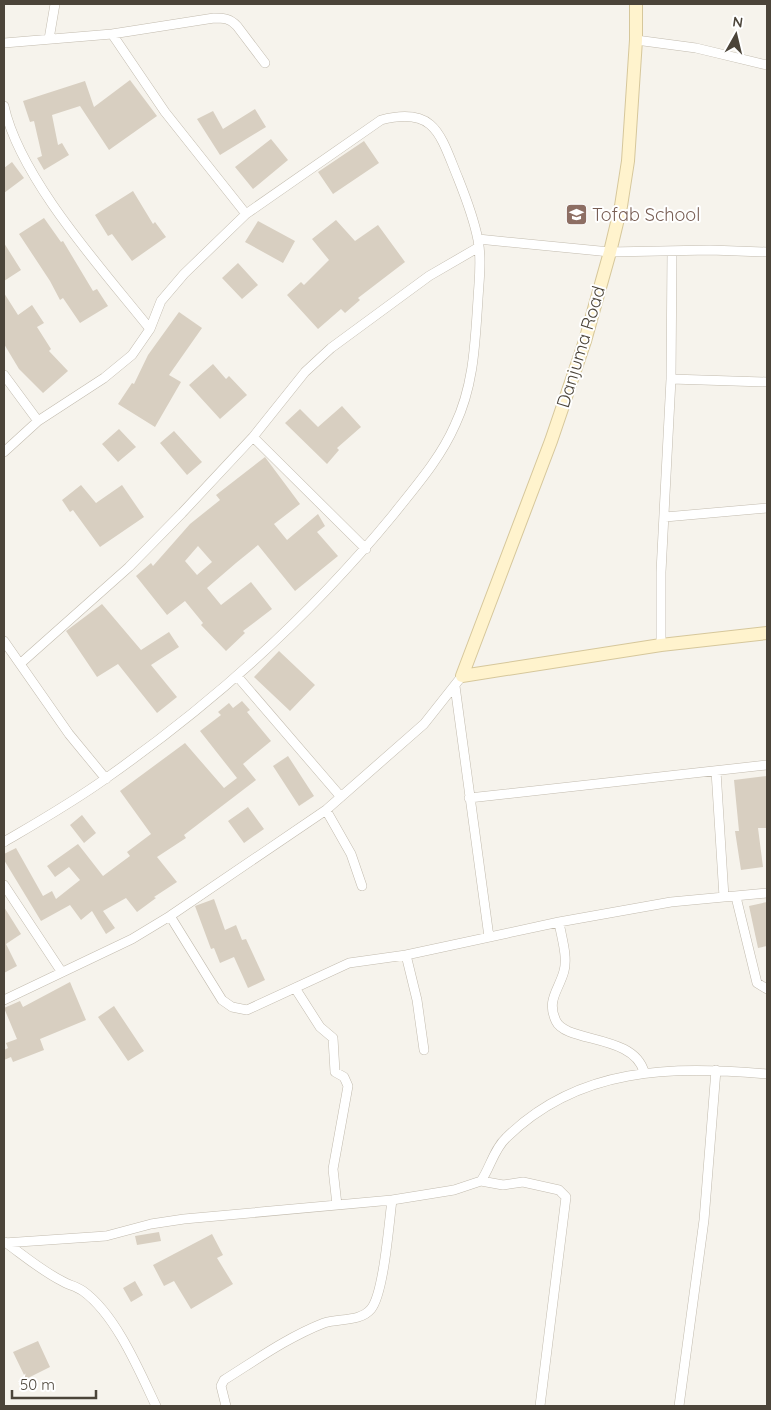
<svg xmlns="http://www.w3.org/2000/svg" width="771" height="1410" viewBox="0 0 771 1410" font-family="Quicksand,sans-serif">
<style>
.building{fill:#d8cfc1;fill-rule:evenodd}
.lines{fill:none;stroke-linecap:round;stroke-linejoin:round}
.street-casing{stroke:#c2bbae;stroke-width:10}
.secondary-casing{stroke:#d6c79b;stroke-width:14}
.street{stroke:#fff;stroke-width:9}
.secondary{stroke:#fff3cd;stroke-width:12}
.labels{text-anchor:middle;stroke-width:4;stroke-linejoin:round;paint-order:stroke}
.education-label{font-size:18px;fill:#785e54;stroke:#fff;text-anchor:start}
.street-label{font-size:18px;fill:#4b4439;stroke:#fff}
</style>
<rect width="100%" height="100%" fill="#f6f3ec"/>
<path class="building" d="M130 80 157 116 109 150 80 106 52 115 58 145 62 143 69 155 44 170 37 158 42 156 34 121 30 122 23 101 85 81 94 107Z
M255 109 266 127 220 155 197 119 213 111 223 129Z
M271 139 288 160 253 189 235 167Z
M364 141 379 163 333 194 318 172Z
M12 162 24 178 4 193V168Z
M133 191 153 224 155 222 166 237 132 261 112 234 108 236 95 215Z
M44 218 61 242 63 241 93 291 97 289 108 306 80 323 63 298 60 300 50 281 19 234Z
M336 220 355 241 378 225 405 262 358 298 360 300 345 313 341 309 318 329 287 295 301 282 304 285 329 260 312 239Z
M258 221 295 241 283 263 245 242Z
M4 243 21 270 4 281Z
M238 263 258 285 242 299 222 278Z
M4 293 18 315 32 305 44 323 37 327 51 349 49 351 68 371 43 393 19 369 4 344Z
M179 312 202 328 169 375 181 382 155 427 118 404 132 383 134 384 148 355Z
M213 364 226 379 229 376 247 395 220 419 189 385Z
M342 406 361 427 337 448 339 450 327 464 285 423 300 409 318 427Z
M119 429 136 447 118 462 102 444Z
M174 431 202 462 187 475 160 443Z
M265 457 300 504 274 524 287 540 318 514 325 526 317 532 338 556 295 591 258 545 236 563 207 588 221 605 251 582 272 609 243 631 245 633 226 651 201 625 203 623 185 601 167 615 136 576 151 563 153 566 190 524 220 500 216 495ZM198 546 212 562 197 575 185 561Z
M81 485 96 503 122 485 144 517 100 547 73 510 70 512 62 500Z
M102 604 141 650 169 632 179 647 151 665 177 697 157 713 118 664 97 677 66 631Z
M279 651 315 685 290 711 254 677Z
M242 701 250 710 247 712 271 741 243 764 256 780 184 835 186 838 157 857 177 882 154 897 156 898 137 912 126 898 103 911 115 928 106 934 92 911 81 920 70 905 41 921 4 860V854L16 848 43 896 52 891 56 899 80 880 69 867 55 877 47 866 78 844 103 876 130 856 127 852 151 834 120 791 185 743 224 788 237 778 200 731 221 715 218 712 229 703 233 708Z
M288 756 314 796 299 806 273 766Z
M767 776V828H758L763 867 741 870 735 831H739L734 780Z
M248 807 264 829 244 843 228 821Z
M82 815 96 833 84 843 70 825Z
M214 899 225 930 236 925 242 940 246 939 265 980 248 988 234 957 220 963 214 948 211 949 195 906Z
M767 902V946L758 948 749 906Z
M4 907 21 934 6 944 17 966 4 973Z
M70 982 86 1020 40 1039 44 1050 13 1062 11 1057 4 1060V1050L8 1048 6 1043 17 1039 4 1008 20 1001 23 1007Z
M114 1006 144 1051 128 1061 98 1017Z
M159 1232 161 1241 137 1245 135 1236Z
M212 1234 223 1255 217 1258 233 1284 191 1309 174 1281 164 1286 153 1265Z
M135 1281 143 1295 131 1302 123 1288Z
M38 1341 50 1367 26 1379 13 1352Z"/>
<g class="lines">
<defs>
<path id="street" d="M112 34 165 112 246 214
M49 39 55 4
M636 40 696 48 767 65
M4 43 112 34 214 18C223 18 230 18 237 26L265 63
M4 106C20 179 103 270 150 329
M478 239 610 252 710 250 767 252
M4 375 38 421
M671 379 767 382
M253 437 366 549
M4 452 38 421 104 378 132 355 150 329 161 301 184 274 246 214 381 120C435 106 440 134 458 178 466 198 474 219 478 240 482 259 479 280 478 299 475 343 474 385 455 425 440 459 416 486 393 515 311 615 212 704 105 779 73 802 38 822 4 842
M665 517 767 508
M4 641 69 734 106 779
M661 645V572L671 379 672 252
M21 663 129 567 182 513 253 437 305 372 331 348 429 276 479 247
M237 676 341 797
M455 686 489 937
M716 771 724 897
M469 798 767 765
M326 810 351 854 362 886
M4 885 61 971
M736 897 757 983 767 989
M170 916 222 1000 232 1007 247 1010 349 963 406 955 559 922 671 902 767 893
M559 922C561 936 568 956 564 971 559 990 546 1000 556 1021 566 1043 634 1034 644 1072
M406 955 417 1000 424 1050
M295 988 320 1027 333 1038 335 1072 344 1077 348 1086 333 1169 337 1205
M4 1000 132 939 170 916 326 810 424 724 462 676
M481 1181 503 1185 523 1182 559 1190 566 1197 540 1406
M5 1242C23 1255 42 1271 62 1281 68 1285 76 1286 83 1291 116 1315 139 1370 156 1406
M4 1243 106 1236 151 1224 184 1219 392 1200 454 1190 481 1181C490 1168 494 1149 506 1138 579 1066 672 1066 767 1074
M226 1406 221 1386 224 1380C256 1360 288 1337 324 1323 339 1318 360 1322 371 1309 384 1293 389 1222 392 1200
M679 1406 704 1220 716 1070"/>
<path id="secondary" d="M636 4V40L628 161 621 206 610 252 585 341 551 441 462 676 661 645 767 633"/>
</defs>
<use href="#street" class="street-casing"/>
<use href="#secondary" class="secondary-casing"/>
<use href="#street" class="street"/>
<use href="#secondary" class="secondary"/>
</g>
<defs>
<symbol id="school-square" viewBox="-11 -11 22 22"><rect x="-9" y="-9" width="18" height="18" rx="4" fill="#8d6e63" stroke="#fff"/><path d="M0-5L7-2L0 1L-7-2ZM-4 1L0 2.5L4 1V4Q0 6-4 4Z" fill="#fff"/></symbol>
</defs>
<g fill-rule="evenodd">
<use href="#school-square" x="564" y="202" width="25" height="25"/>
</g>
<g class="labels">
<g class="education-label">
<text x="592" y="221">Tofab School</text>
</g>
<g class="street-label">
<text transform="translate(581 347) rotate(-73)" y="6">Danjuma Road</text>
</g>
</g>
<rect width="771" height="1410" fill="none" stroke="#4b4439" stroke-width="10"/>
<g transform="translate(736 35) rotate(8)" stroke="#ffffff" stroke-width="4" paint-order="stroke">
<path d="M0-4L9 19L0 12L-9 19Z" fill="#4b4439"/>
<text y="-8" font-size="14" font-weight="bold" text-anchor="middle" fill="#4b4439">N</text>
</g>
<path d="M12 1390v8h84v-8" fill="none" stroke="#4b4439" stroke-width="2.5"/>
<text x="20" y="1390" font-size="15" fill="#4b4439" stroke="#ffffff" stroke-width="4" paint-order="stroke">50 m</text>
</svg>
